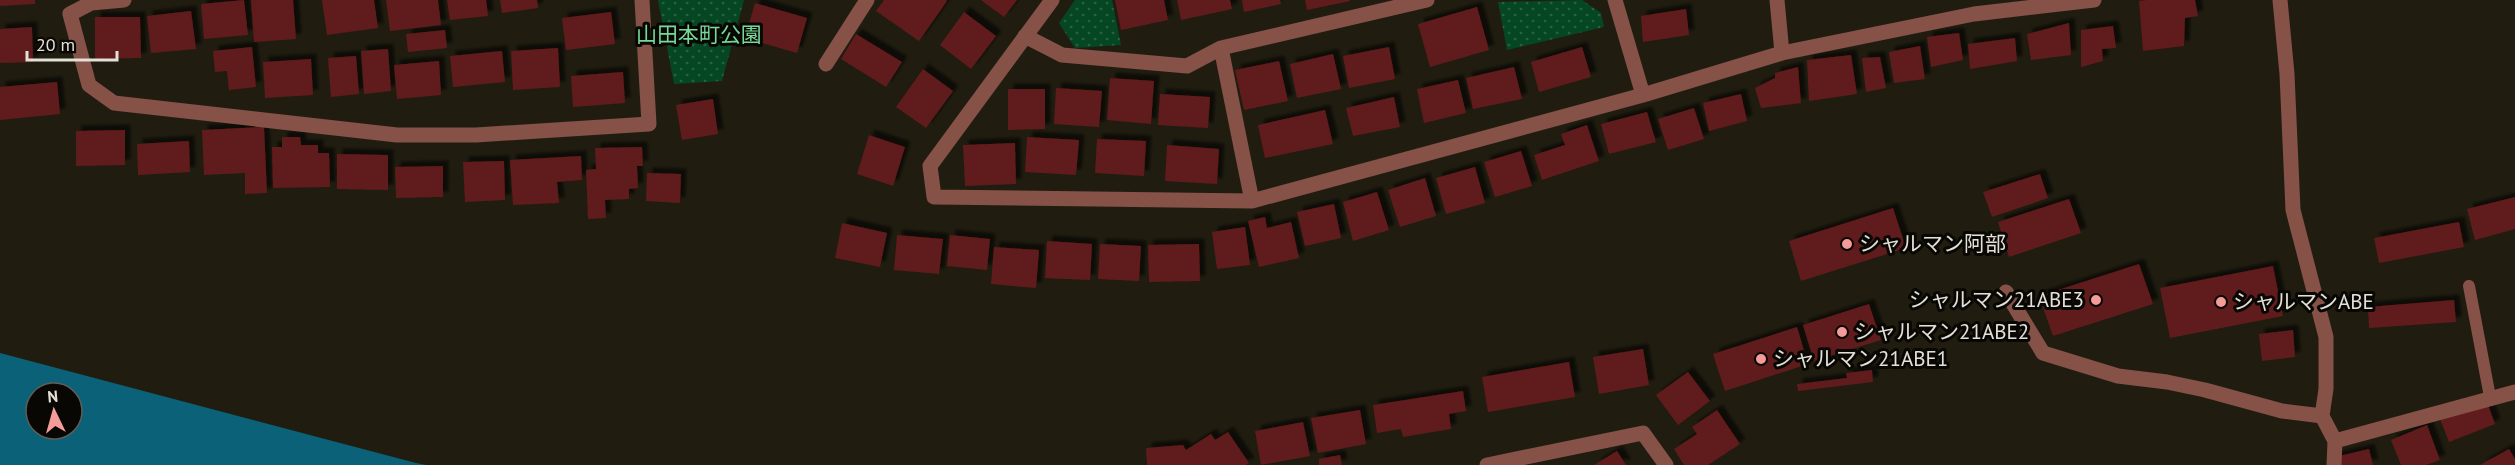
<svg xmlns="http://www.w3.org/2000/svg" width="2515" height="465" viewBox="0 0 2515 465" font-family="'PT Sans','Noto Sans JP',sans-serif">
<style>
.grass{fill:url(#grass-dots)}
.water{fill:#0a6178;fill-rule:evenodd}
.building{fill:#611b1b;filter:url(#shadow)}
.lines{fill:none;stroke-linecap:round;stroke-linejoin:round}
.service{stroke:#865147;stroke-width:12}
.minor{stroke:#865147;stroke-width:15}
.poi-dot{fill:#f59b99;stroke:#080703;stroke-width:2}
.labels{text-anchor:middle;stroke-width:6;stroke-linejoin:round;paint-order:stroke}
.park-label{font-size:21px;fill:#76d998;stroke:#080703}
.poi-label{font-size:21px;fill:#e2e0d7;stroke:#080703;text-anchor:start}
</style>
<defs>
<pattern id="grass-dots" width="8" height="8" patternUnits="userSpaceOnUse" patternTransform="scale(1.5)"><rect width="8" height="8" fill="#054623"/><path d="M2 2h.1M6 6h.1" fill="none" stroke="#296042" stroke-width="1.8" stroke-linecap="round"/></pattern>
<filter id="shadow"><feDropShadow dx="5.5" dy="-5.5" stdDeviation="1.5" flood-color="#0009"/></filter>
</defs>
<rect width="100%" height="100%" fill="#201d10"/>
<path class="grass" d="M658 0H744L722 81 674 84Z
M1075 0H1112L1121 45 1075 48 1059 23Z
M1582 0 1601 13 1604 27 1507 50 1498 2Z"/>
<path class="water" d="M0 353 416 463 426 465H0ZM36 393H72V429H36Z"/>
<path class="building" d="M0 0H35V4L0 6Z
M244 0 248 35 204 39 201 4Z
M251 0H293L296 39 254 42Z
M322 0H374L378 28 327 35Z
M386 0H438L441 25 390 31Z
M447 0H486L488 16 450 20Z
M500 0H537L538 8 502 13Z
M884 0H946L947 1 919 41 876 11Z
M981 0H1017L1004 17Z
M1115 0H1164L1168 20 1121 30Z
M1177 0H1230L1232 9 1181 20Z
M1242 0H1280L1281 4 1244 12Z
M1305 0H1350V1L1307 10Z
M2147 0H2195L2198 16 2185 18 2184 46 2143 51 2139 1Z
M755 3 807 18 797 53 745 38Z
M1477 7 1489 50 1430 67 1418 24Z
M1686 9 1689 35 1643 42 1641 16Z
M191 11 196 49 151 53 147 16Z
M611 12 615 44 566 50 562 18Z
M964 12 996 36 971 69 940 45Z
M95 17H140L141 58 95 59Z
M2069 23 2071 55 2031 60 2027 34Z
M2113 26 2116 48 2102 49 2103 61 2081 67V30Z
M32 27 33 62 0 63V29Z
M445 30 447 48 408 52 406 34Z
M1959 33 1963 60 1931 67 1927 37Z
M856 34 902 62 886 87 841 59Z
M2015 38 2017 61 1970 69 1968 44Z
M1920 46 1925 79 1894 83 1889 52Z
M252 47 256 87 229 90 227 71 215 72 213 51Z
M1389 47 1395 79 1349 88 1343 56Z
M1582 47 1591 77 1539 92 1531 62Z
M558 48 560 87 513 90 511 51Z
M388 49 391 91 364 94 361 51Z
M502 51 505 82 453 87 450 56Z
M1333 54 1341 89 1297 98 1290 64Z
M1851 55 1857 94 1809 101 1807 60Z
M356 56 359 94 331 97 328 58Z
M1880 57 1886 88 1866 92 1862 58Z
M311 59 313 95 265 98 263 62Z
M439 61 441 95 397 99 394 65Z
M1279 61 1288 101 1244 110 1235 70Z
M1514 67 1522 99 1473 109 1466 78Z
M1798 67 1801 103 1761 108 1755 88 1775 78V73Z
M923 69 953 91 926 128 896 107Z
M623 72 625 103 573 107 571 76Z
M1110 78 1154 81 1151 124 1107 120Z
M1458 80 1466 113 1424 123 1417 89Z
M57 82 60 114 0 120V87Z
M1056 88 1102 91 1099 127 1054 124Z
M1008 89H1045V129L1008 130Z
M1160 94 1210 97 1208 128 1158 125Z
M1741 94 1747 121 1709 131 1703 103Z
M1394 97 1400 127 1353 136 1346 108Z
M713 99 718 134 682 140 676 105Z
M1694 108 1704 139 1668 150 1658 119Z
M1325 110 1333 144 1265 158 1258 125Z
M1647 112 1656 142 1609 154 1601 124Z
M1587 125 1599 161 1542 180 1534 155 1565 145 1561 134Z
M264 127 267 193 245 194V173L204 175 202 130Z
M125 130V165L76 166V131Z
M869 135 905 147 893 186 857 174Z
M282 137H300L301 145H318V153H329L330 187 273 188 272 147H282Z
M1027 137 1079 140 1076 175 1025 172Z
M1097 139 1146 141 1144 176 1095 173Z
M189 141 190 172 138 175 137 144Z
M1015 143 1016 184 965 186 963 145Z
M1167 145 1219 149 1217 184 1165 181Z
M642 147 643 166H637L638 188 629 189V199L605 200 606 218 588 219 586 170 596 169 595 148Z
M1521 151 1532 186 1495 197 1484 162Z
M337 154 388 155V190L337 189Z
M581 156 582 180 557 182 559 203 513 205 510 160Z
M504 161 505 200 465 202 463 162Z
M443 166V197L396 198 395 167Z
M1475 167 1485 203 1446 214 1436 178Z
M647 173 681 174 680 203 646 201Z
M2040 174 2048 198 1992 217 1983 192Z
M1425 178 1436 216 1400 227 1388 190Z
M1377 192 1389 230 1353 241 1343 202Z
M2515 197V229L2475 240 2467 209Z
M2069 199 2081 233 2009 257 1998 222Z
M1334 204 1341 238 1305 246 1297 212Z
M1893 208 1906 248 1801 281 1789 241Z
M1265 217 1267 228 1291 222 1299 258 1259 267 1248 221Z
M2459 222 2464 247 2379 263 2374 238Z
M842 223 887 233 880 267 835 258Z
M1245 227 1250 265 1217 269 1212 232Z
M897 235 943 239 939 274 894 270Z
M950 235 990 239 987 270 947 266Z
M1047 241 1092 244 1090 280 1045 278Z
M1100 244 1141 246 1139 281 1098 279Z
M1199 244 1200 281 1149 282 1148 245Z
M994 247 1039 250 1036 288 991 284Z
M2139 264 2153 304 2053 336 2039 296Z
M2273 266 2283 316 2170 338 2160 288Z
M2454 300 2456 322 2369 328 2368 307Z
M1869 304 1881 340 1814 361 1803 325Z
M1797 327 1808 364 1725 391 1713 354Z
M2293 330 2295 357 2262 361 2259 334Z
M1643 349 1649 385 1599 394 1593 357Z
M1569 362 1575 397 1488 412 1482 377Z
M1872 370 1873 382 1798 391 1797 384 1847 378 1846 373Z
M1688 372 1710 401 1678 425 1656 395Z
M1463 391 1466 411 1449 414 1451 429 1403 437 1401 429 1377 433 1373 405Z
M2487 402 2495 424 2449 442 2438 414Z
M1360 410 1366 444 1318 453 1311 418Z
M1717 410 1740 444 1708 465H1684L1674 449 1697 434 1692 427Z
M1303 422 1310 456 1261 465 1255 431Z
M2427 425 2440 460 2426 465H2401L2391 440Z
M1228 432 1249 463 1246 465H1147L1146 448 1183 445 1186 450 1211 434 1215 440Z
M2369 449 2373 465H2337L2335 457Z
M2509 449 2515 459V465H2480Z
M1617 451 1626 465H1594Z
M1340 455 1342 465H1319V459Z"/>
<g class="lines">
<path class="service" d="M2469 286 2490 397"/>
<path class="minor" d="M124 0 91 3 70 14 89 85 114 103 397 135H476L649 124 642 0
M1052 0 930 166 934 197 1252 201 1643 95 1782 53
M1615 0 1643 95
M1777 0 1782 53 1974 14 2094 0
M2280 0 2287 74 2293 210 2326 337V389L2322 416 2335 441 2334 465
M1025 36 1062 55 1187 66 1221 48
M826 64 867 0
M1252 201 1221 48 1427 0
M2006 292 2043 353 2118 376 2167 382 2205 390 2282 411 2322 416
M2335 441 2515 392
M1487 465 1643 433 1666 465"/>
</g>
<g class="poi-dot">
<circle cx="1847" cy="244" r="6"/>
<circle cx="2096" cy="300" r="6"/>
<circle cx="2221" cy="302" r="6"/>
<circle cx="1842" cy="332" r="6"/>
<circle cx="1761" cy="359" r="6"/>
</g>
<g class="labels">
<g class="park-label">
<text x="699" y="42">山田本町公園</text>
</g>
<g class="poi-label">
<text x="1859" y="251">シャルマン阿部</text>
<text x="2084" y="307" text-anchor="end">シャルマン21ABE3</text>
<text x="2233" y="309">シャルマンABE</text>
<text x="1854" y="339">シャルマン21ABE2</text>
<text x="1773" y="366">シャルマン21ABE1</text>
</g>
</g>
<g transform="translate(54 411) rotate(355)"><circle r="28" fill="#080703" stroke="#5f5e58" stroke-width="1.5"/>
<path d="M0-4.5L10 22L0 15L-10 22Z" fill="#f59b99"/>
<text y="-9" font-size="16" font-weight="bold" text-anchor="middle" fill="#e2e0d7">N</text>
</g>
<path d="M27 51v9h90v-9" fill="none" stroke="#e2e0d7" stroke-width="3"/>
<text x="36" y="51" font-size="18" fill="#e2e0d7" stroke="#080703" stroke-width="4.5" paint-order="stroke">20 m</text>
</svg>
